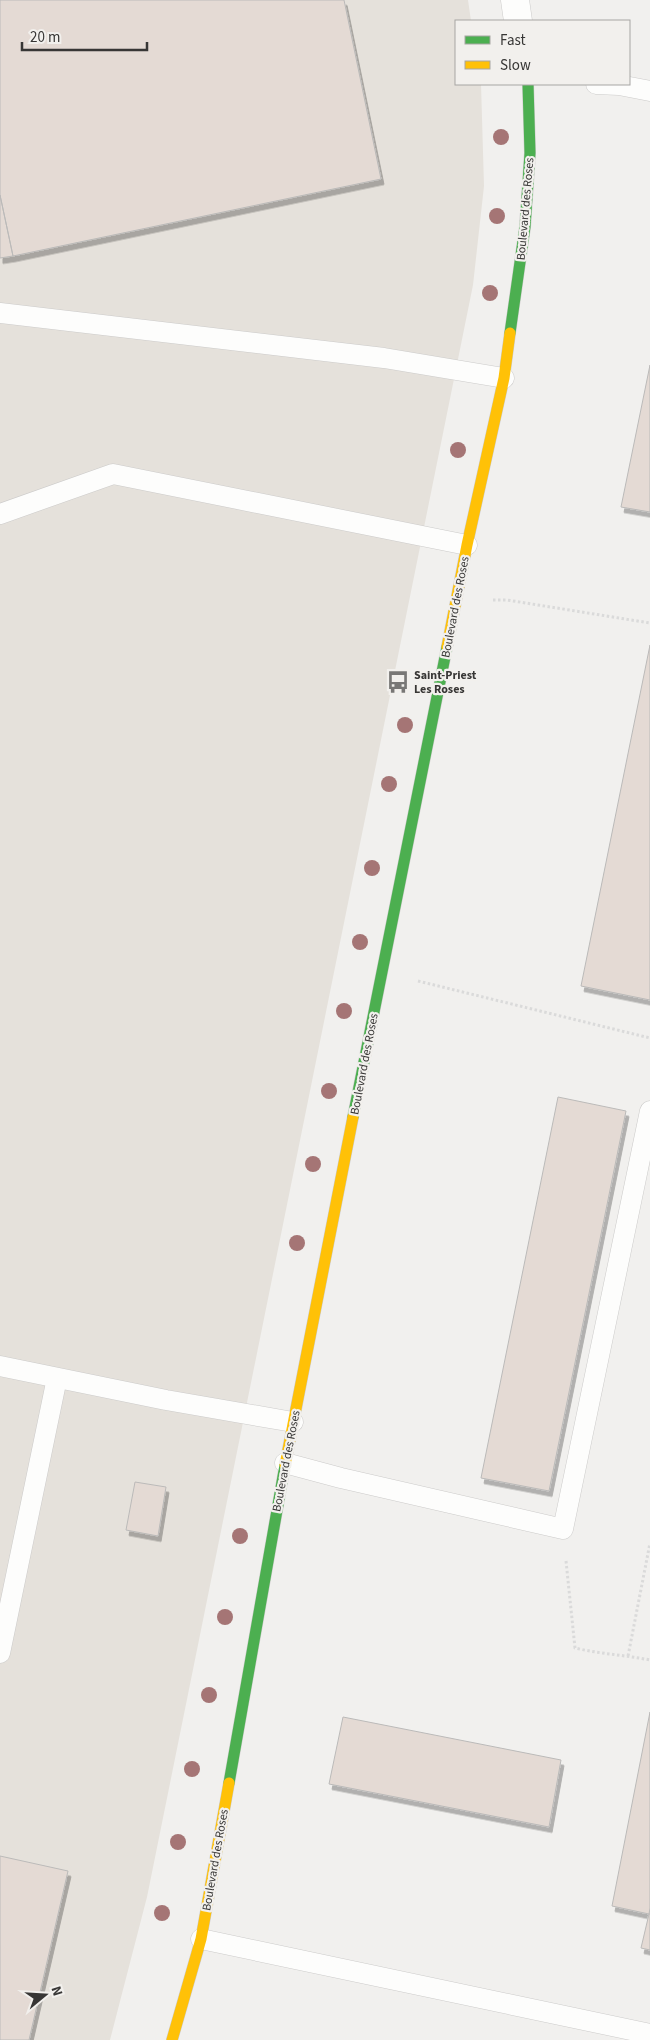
<svg xmlns="http://www.w3.org/2000/svg" width="650" height="2040" viewBox="0 0 650 2040" font-family="'Source Sans 3',sans-serif">
<style>
.built{fill:#e5e1db}
.building{fill:#e4dad4;stroke:#bbbab9;filter:url(#shadow)}
.lines{fill:none;stroke-linecap:round;stroke-linejoin:round}
.lane-casing{stroke:#cccbca;stroke-width:21}
.street-casing{stroke:#cccbca;stroke-width:29}
.fast-casing{stroke:#cccbca;stroke-width:12}
.slow-casing{stroke:#cccbca;stroke-width:12}
.path{stroke:#dadada;stroke-width:3;stroke-dasharray:2.5 2.5;stroke-linecap:butt}
.lane{stroke:#fdfdfc;stroke-width:20}
.street{stroke:#fdfdfc;stroke-width:28}
.fast{stroke:#4caf50;stroke-width:11}
.slow{stroke:#ffc107;stroke-width:11}
.tree{fill:#a57575}
.labels{text-anchor:middle;stroke-width:4.5;stroke-linejoin:round;paint-order:stroke}
.street-label{font-size:12px;fill:#373635;stroke:#f2f0ed}
.poi-label{font-size:12px;font-weight:bold;fill:#373635;stroke:#f2f0ed;text-anchor:start}
</style>
<defs>
<filter id="shadow"><feDropShadow dx="3" dy="5.5" stdDeviation="0" flood-color="#0004"/></filter>
</defs>
<rect width="100%" height="100%" fill="#f1f0ee"/>
<path class="built" d="M0 0H468L471 21H456V84H481L484 186 473 285 147 1897 110 2040H0Z"/>
<path class="building" d="M0 0H344L381 179 13 256 0 195Z
M0 195 13 256 0 258Z
M650 365V512L621 507Z
M650 645V1000L581 986Z
M558 1097 626 1111 549 1491 481 1478Z
M135 1482 166 1487 158 1536 126 1530Z
M650 1712V1908L649 1914 612 1906Z
M343 1717 561 1760 549 1827 329 1784Z
M0 1856 68 1871 29 2040H0Z
M649 1914H650V1950L641 1948Z"/>
<g class="lines">
<defs>
<path id="lane" d="M596 84 619 85 650 91
M0 313 384 358 504 378
M0 514 113 474 467 545
M0 1366 166 1400 293 1422
M285 1463 341 1478 563 1529 650 1111
M0 1653 57 1378
M201 1939 650 2034"/>
<path id="street" d="M515 0 518 21"/>
<path id="fast" d="M510 333 525 227 530 153 528 84
M353 1117 447 647
M229 1783 285 1465"/>
<path id="slow" d="M447 647 467 545 504 378 510 333
M285 1465 353 1117
M172 2040 201 1939 229 1783"/>
</defs>
<use href="#lane" class="lane-casing"/>
<use href="#street" class="street-casing"/>
<use href="#fast" class="fast-casing"/>
<use href="#slow" class="slow-casing"/>
<path class="path" d="M493 600H507L650 623
M418 981 650 1038
M566 1561 575 1648C600 1654 625 1655 650 1660
M628 1656 650 1543"/>
<use href="#lane" class="lane"/>
<use href="#street" class="street"/>
<use href="#fast" class="fast"/>
<use href="#slow" class="slow"/>
</g>
<g class="tree">
<circle cx="501" cy="137" r="8"/>
<circle cx="497" cy="216" r="8"/>
<circle cx="490" cy="293" r="8"/>
<circle cx="458" cy="450" r="8"/>
<circle cx="405" cy="725" r="8"/>
<circle cx="389" cy="784" r="8"/>
<circle cx="372" cy="868" r="8"/>
<circle cx="360" cy="942" r="8"/>
<circle cx="344" cy="1011" r="8"/>
<circle cx="329" cy="1091" r="8"/>
<circle cx="313" cy="1164" r="8"/>
<circle cx="297" cy="1243" r="8"/>
<circle cx="240" cy="1536" r="8"/>
<circle cx="225" cy="1617" r="8"/>
<circle cx="209" cy="1695" r="8"/>
<circle cx="192" cy="1769" r="8"/>
<circle cx="178" cy="1842" r="8"/>
<circle cx="162" cy="1913" r="8"/>
</g>
<defs>
<symbol id="bus-bare" viewBox="-9 -9 18 18"><path d="M-5-6H5V4H4V6H2V4H-2V6H-4V4H-5ZM-3.5-4V0h7V-4ZM-3.5 1.2v1.5H-2V1.2ZM2 1.2v1.5H3.5V1.2Z" fill="#787776" stroke="#f2f0ed" stroke-width="2.5" paint-order="stroke"/></symbol>
</defs>
<g fill-rule="evenodd">
<use href="#bus-bare" x="382" y="666" width="32" height="32"/>
</g>
<g class="labels">
<g class="street-label">
<text transform="translate(525 209) rotate(-85)" y="4">Boulevard des Roses</text>
<text transform="translate(455 607) rotate(-79)" y="4">Boulevard des Roses</text>
<text transform="translate(364 1064) rotate(-79)" y="4">Boulevard des Roses</text>
<text transform="translate(286 1461) rotate(-79)" y="4">Boulevard des Roses</text>
<text transform="translate(215 1860) rotate(-80)" y="4">Boulevard des Roses</text>
</g>
<g class="poi-label">
<text x="414" y="679">Saint-Priest<tspan x="414" dy="14">Les Roses</tspan></text>
</g>
</g>
<rect x="455" y="20" width="175" height="65" fill="#f2f0ed" stroke="#a7a6a3"/>
<rect x="465" y="36" width="25" height="8" fill="#4caf50" stroke="#a7a6a3"/>
<text x="500" y="45" font-size="15" fill="#373635">Fast</text>
<rect x="465" y="61" width="25" height="8" fill="#ffc107" stroke="#a7a6a3"/>
<text x="500" y="70" font-size="15" fill="#373635">Slow</text>
<g transform="translate(45 1995) rotate(72)" stroke="#f2f0ed" stroke-width="4" paint-order="stroke">
<path d="M0-4L9 19L0 12L-9 19Z" fill="#373635"/>
<text y="-8" font-size="14" font-weight="bold" text-anchor="middle" fill="#373635">N</text>
</g>
<path d="M22 42v8h125v-8" fill="none" stroke="#373635" stroke-width="2.5"/>
<text x="30" y="42" font-size="15" fill="#373635" stroke="#f2f0ed" stroke-width="4" paint-order="stroke">20 m</text>
</svg>
